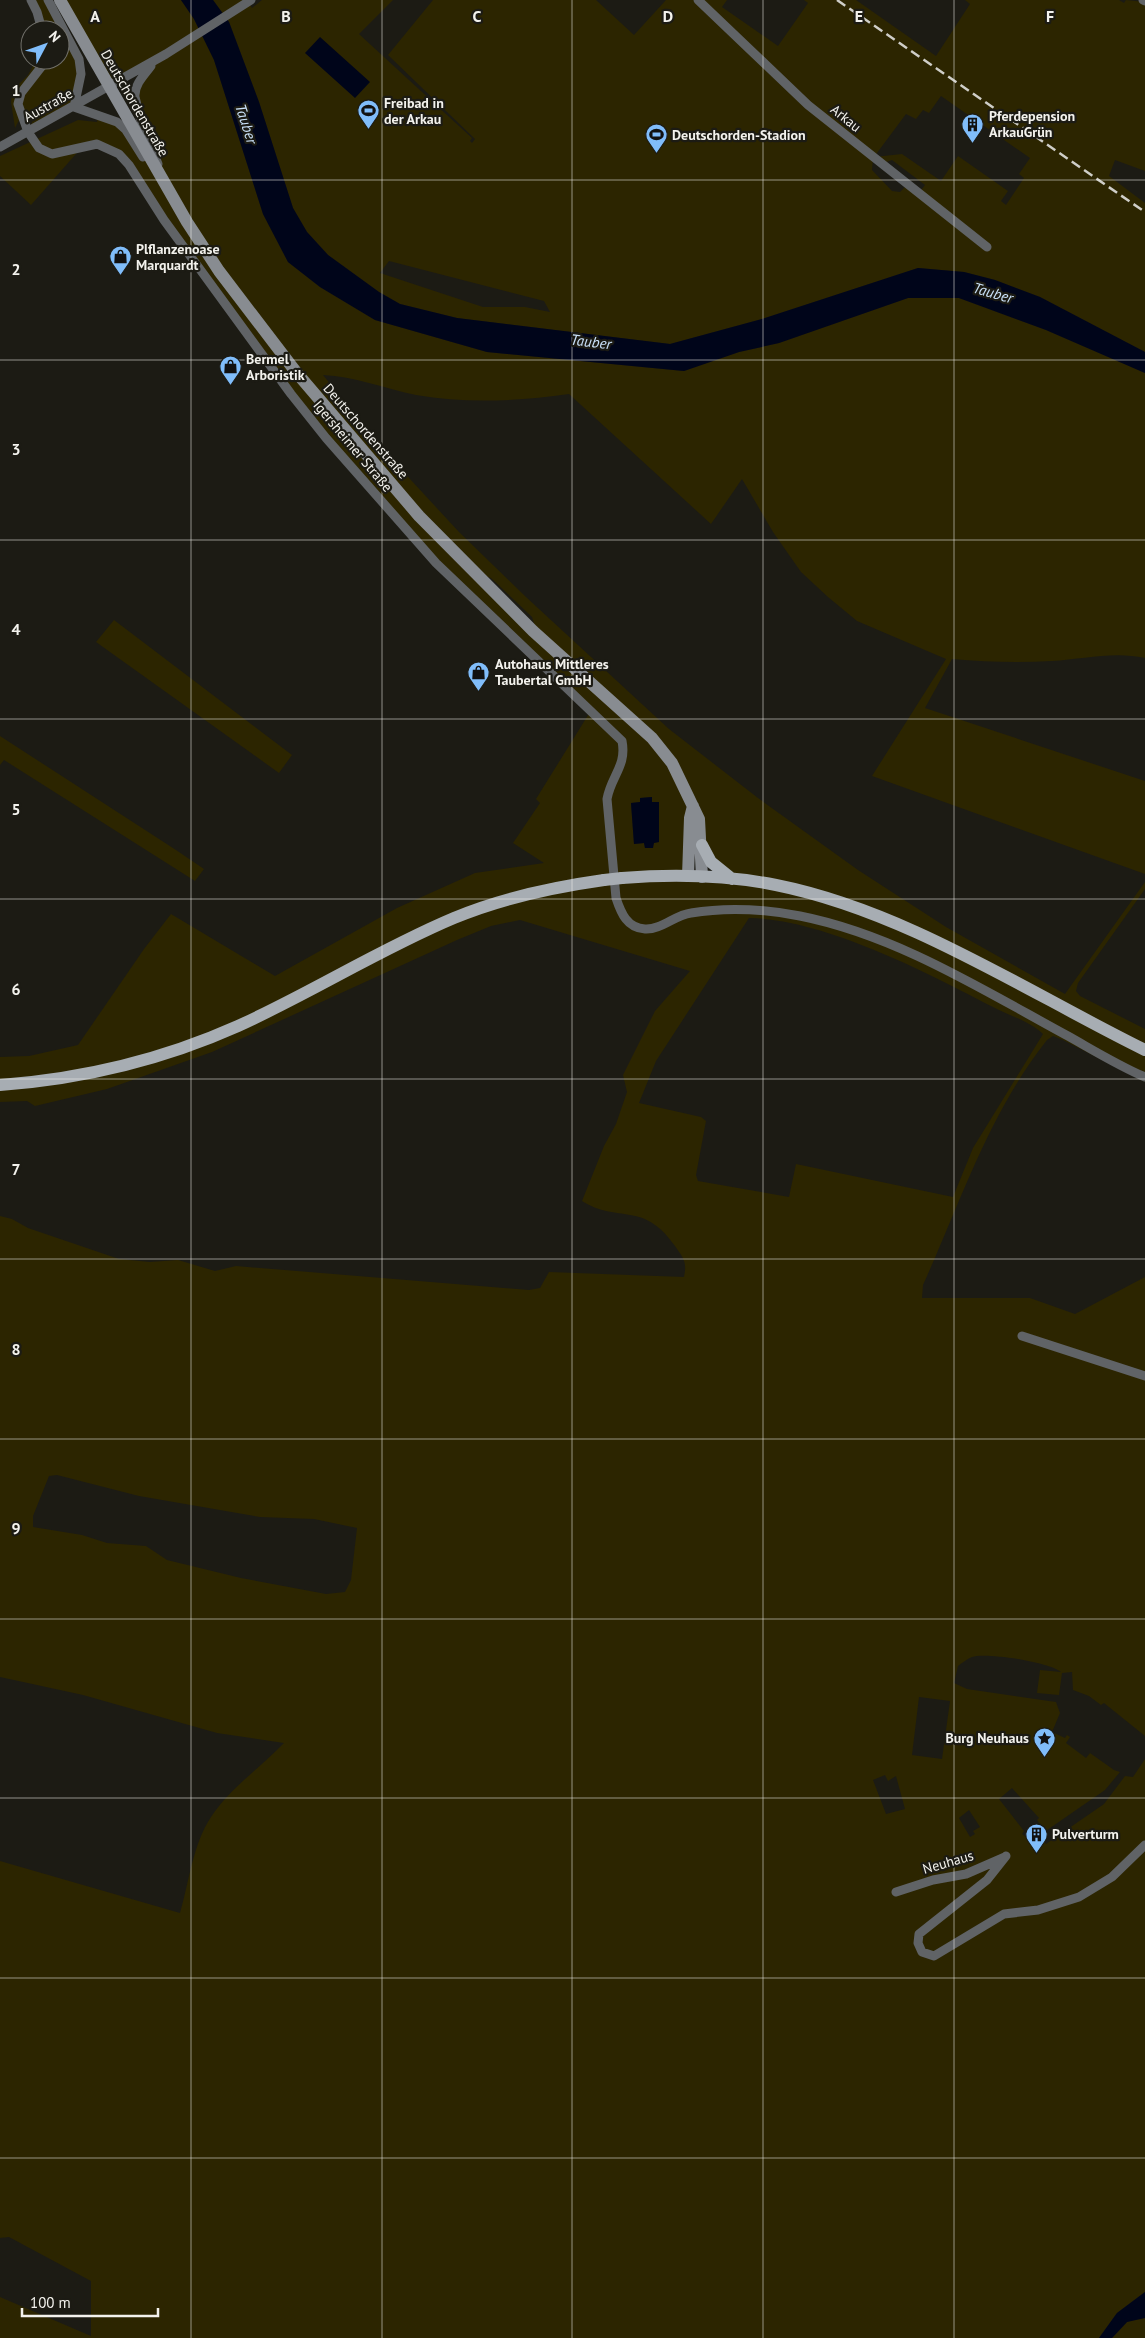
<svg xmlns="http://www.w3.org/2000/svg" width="1145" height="2338" viewBox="0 0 1145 2338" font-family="'PT Sans',sans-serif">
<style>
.green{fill:#2c2500;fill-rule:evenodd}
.water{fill:#00051a}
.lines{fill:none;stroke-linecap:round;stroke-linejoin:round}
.street{stroke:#606366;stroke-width:9}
.secondary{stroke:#888c91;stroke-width:12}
.primary{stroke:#a7adb3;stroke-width:12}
.rail{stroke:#cfcec8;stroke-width:2.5;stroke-dasharray:10 5;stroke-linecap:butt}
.primary-bridge{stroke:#a7adb3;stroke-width:12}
.grid{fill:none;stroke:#f3f2ed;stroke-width:1;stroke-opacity:0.55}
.labels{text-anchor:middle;stroke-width:4.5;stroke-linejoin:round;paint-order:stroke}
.street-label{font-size:14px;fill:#f3f2ed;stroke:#1c1b14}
.poi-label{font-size:14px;font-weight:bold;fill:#f3f2ed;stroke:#1c1b14;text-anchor:start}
.water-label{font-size:15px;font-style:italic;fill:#cbe2f9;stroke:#1c1b14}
.grid-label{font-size:16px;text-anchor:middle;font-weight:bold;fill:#f3f2ed;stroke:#1c1b14;stroke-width:4.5;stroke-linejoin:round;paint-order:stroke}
</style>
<rect width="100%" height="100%" fill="#1c1b14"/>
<path class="green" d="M31 0H48L79 59 74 107 28 132 35 115 21 116 15 128 11 102 13 90 28 75 36 60H60V30H42Z
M60 0H181L194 19 214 60 263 214 288 262 320 287 375 320 487 352 684 371 739 352 779 343 908 298H959L1046 330 1145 373V658C1115 651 1083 659 1052 661 1019 663 985 662 952 659L925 708 1145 781V874L872 776 946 659 857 621 828 597 801 572 773 532 742 479 711 524 569 394C519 401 467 404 416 395 386 389 354 376 323 375L398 466 459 532 526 597 669 729 758 798 858 870 946 927 1065 994 1145 882V889L1078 983 1076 991 1080 996 1145 1029V1082L1063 1040 1053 1036 1047 1040C988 1115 962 1199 923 1285L922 1298H1030L1075 1314 1145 1277V1736L1104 1703 1101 1705 1089 1696 1073 1690 1072 1672 1062 1673 1059 1695 1037 1693 1040 1670 1061 1672C1050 1662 985 1652 972 1657 967 1659 962 1663 958 1666L954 1683 967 1689 1056 1702 1060 1713 1052 1732 1065 1738 1067 1735 1070 1737 1066 1743 1086 1758 1090 1753 1114 1770 1120 1772 1105 1790 1040 1835 1046 1844 1104 1804 1125 1776 1133 1777 1145 1759V2292L1117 2313 1099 2338H0V2297L91 2336V2281L9 2237 0 2238V1861L180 1913C189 1882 193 1844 211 1817 231 1787 260 1768 284 1743L217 1733 83 1695 0 1677V1216L12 1219 28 1228 119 1259 150 1262 178 1260 215 1271 236 1266 529 1290 540 1288 549 1272 684 1277C687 1262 684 1259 675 1246 643 1200 618 1224 582 1201L604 1146 616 1124 627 1092 623 1075 655 1011 690 971 520 920 491 926 457 940 212 1052 107 1089 35 1106 27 1101 0 1102V1057L29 1056 78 1045 144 949 171 914 275 976 397 908 475 873 544 863 513 843 540 803 536 799 590 712 436 563 326 438 291 394 164 220 130 165 119 154 110 148 97 144 83 146 31 205 0 176V156L78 120 97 122 98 115C104 117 112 119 117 122 133 132 147 166 163 181 155 152 142 126 135 97 134 82 148 71 157 60L109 87ZM473 572 491 578 532 617 538 635ZM652 797V802H659V842L653 843V848H645L644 843 634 844 631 803 641 802V798ZM693 807C700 821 698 832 702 846 707 861 720 869 731 879L688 876 690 818ZM749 918C824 919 926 972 993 1007 1008 1015 1031 1022 1043 1034L973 1148 953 1197 796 1164 789 1197 698 1181 696 1175 706 1121 701 1117 639 1103 656 1061ZM57 1475 139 1496 260 1517 314 1519 357 1528 351 1580 345 1592 326 1594 241 1578 167 1560 146 1546 107 1543 82 1535 33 1527V1516L49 1476ZM919 1697 950 1701 942 1759 912 1755ZM885 1775 888 1781 896 1776 905 1809 886 1814 873 1780ZM1012 1788 1039 1818 1037 1820 1040 1825 1026 1837 1022 1834 1024 1831 999 1799ZM969 1810 980 1827 973 1831 975 1834 970 1837 959 1818Z
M213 0H251L248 2 252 8 262 0H393L359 34 472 138 470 141 472 143 475 139 388 55 433 0H596L634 35 666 0H727L722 7 778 46 808 3 804 0H856L936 56 970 4 965 0H1119L1124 3 1126 0 1145 2V171L1115 160 1109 176 1145 203V352L1040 297 995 280 964 272 918 268 762 319 670 344 457 318 400 304 379 292 328 255 307 232 293 208 259 102 229 22ZM941 96 1030 158 1019 174 1024 178 1006 205 1001 201 1008 191 958 156 941 181 902 154 874 157 906 114 916 119 923 110 929 113ZM873 158 881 164 892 160 925 185 919 193 905 187 900 192 892 191 872 170ZM389 261 544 301 550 312 525 307H483L380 273Z
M114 620 292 755 279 773 96 642Z
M0 736 176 850 204 869 195 881 4 760 0 765Z
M1141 2317 1145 2318V2338H1112L1127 2322Z"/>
<path class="water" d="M181 0H213L229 22 259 102 293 208 307 232 328 255 379 292 400 304 457 318 670 344 762 319 918 268 964 272 995 280 1040 297 1145 352V373L1046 330 959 298H908L779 343 739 352 684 371 487 352 375 320 320 287 288 262 263 214 214 60 194 19Z
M320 37 370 82 355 98 305 53Z
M652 797V802H659V842L654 843 653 848H645L644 843 634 844 631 803 640 802V798Z
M1145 2292V2318L1127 2322 1112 2338H1099L1117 2313Z"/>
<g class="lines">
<path class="street" d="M31 0 37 12 42 30
M48 0 79 59 81 74 74 107
M698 0 808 105 987 247
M1143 0 1145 1
M43 60 42 66 21 93 18 104 28 132 39 148 52 154 97 144 119 154 129 165 164 220 291 394 326 438 436 563 622 741C627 766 611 776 607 799L616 898C621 913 627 928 645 929 661 930 675 915 691 913 726 907 764 909 800 916 896 935 983 990 1068 1036 1093 1050 1119 1066 1145 1077
M151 66C144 75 134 85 135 97L142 125 158 164
M74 107 117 122 126 130 143 157
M0 147 166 54 251 0
M1022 1336 1145 1376
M1006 1856 987 1880 919 1934 918 1943 922 1952 934 1956 1004 1914 1038 1910 1079 1897 1112 1877 1145 1845
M896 1892 933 1880 966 1874 1005 1857"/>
<path class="secondary" d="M60 0 187 222 219 271 296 372 419 516 533 631 652 738 672 763 699 819 702 877
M688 876 690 818 693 806"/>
<path class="primary" d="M702 845 711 862 732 879
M622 878C673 874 726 875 776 885 906 911 1027 992 1145 1050
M0 1085C82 1079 162 1060 238 1026 311 993 380 949 454 918 502 898 554 887 604 880"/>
<path class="rail" d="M837 0 1145 212"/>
<path class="primary-bridge" d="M604 880 622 878"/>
</g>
<path class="grid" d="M191 0V2338M382 0V2338M572 0V2338M763 0V2338M954 0V2338M0 180H1145M0 360H1145M0 540H1145M0 719H1145M0 899H1145M0 1079H1145M0 1259H1145M0 1439H1145M0 1619H1145M0 1798H1145M0 1978H1145M0 2158H1145"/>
<defs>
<symbol id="stadium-pin" viewBox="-11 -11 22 30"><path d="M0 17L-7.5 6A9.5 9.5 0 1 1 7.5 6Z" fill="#80bdfa" stroke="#1c1b14"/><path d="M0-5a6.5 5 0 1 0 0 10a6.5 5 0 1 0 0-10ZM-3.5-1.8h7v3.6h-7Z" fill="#111"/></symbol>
<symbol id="building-pin" viewBox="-11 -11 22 30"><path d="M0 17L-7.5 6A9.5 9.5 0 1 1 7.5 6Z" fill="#80bdfa" stroke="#1c1b14"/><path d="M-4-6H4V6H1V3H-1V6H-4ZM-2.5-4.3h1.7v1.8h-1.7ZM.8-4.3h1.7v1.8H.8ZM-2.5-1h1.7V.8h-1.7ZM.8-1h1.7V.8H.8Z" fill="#111"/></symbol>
<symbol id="shop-pin" viewBox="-11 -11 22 30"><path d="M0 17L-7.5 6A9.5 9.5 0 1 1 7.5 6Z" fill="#80bdfa" stroke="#1c1b14"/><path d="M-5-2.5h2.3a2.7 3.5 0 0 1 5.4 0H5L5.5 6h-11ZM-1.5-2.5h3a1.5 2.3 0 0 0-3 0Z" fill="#111"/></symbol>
<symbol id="sight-pin" viewBox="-11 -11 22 30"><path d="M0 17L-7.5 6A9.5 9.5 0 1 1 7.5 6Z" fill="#80bdfa" stroke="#1c1b14"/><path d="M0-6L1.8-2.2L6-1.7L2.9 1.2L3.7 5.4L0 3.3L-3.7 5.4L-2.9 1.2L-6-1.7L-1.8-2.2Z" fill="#111"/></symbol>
</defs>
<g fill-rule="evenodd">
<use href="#stadium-pin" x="356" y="98" width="25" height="34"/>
<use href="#building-pin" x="960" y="112" width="25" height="34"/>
<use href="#stadium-pin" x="644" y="122" width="25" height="34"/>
<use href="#shop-pin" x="108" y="244" width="25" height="34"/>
<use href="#shop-pin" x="218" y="354" width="25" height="34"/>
<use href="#shop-pin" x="466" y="660" width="25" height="34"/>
<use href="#sight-pin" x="1032" y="1726" width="25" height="34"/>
<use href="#building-pin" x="1024" y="1822" width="25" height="34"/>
</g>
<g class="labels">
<g class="street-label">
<text transform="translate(135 103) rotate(60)" y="5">Deutschordenstraße</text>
<text transform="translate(48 105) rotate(-29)" y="5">Austraße</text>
<text transform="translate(846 118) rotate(39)" y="5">Arkau</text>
<text transform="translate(366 431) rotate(49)" y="5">Deutschordenstraße</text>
<text transform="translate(353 446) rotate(50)" y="5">Igersheimer Straße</text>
<text transform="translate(948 1862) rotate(-16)" y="5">Neuhaus</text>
</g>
<g class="poi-label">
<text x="384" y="108">Freibad in<tspan x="384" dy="16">der Arkau</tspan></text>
<text x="989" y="121">Pferdepension<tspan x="989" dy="16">ArkauGrün</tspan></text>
<text x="672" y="140">Deutschorden-Stadion</text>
<text x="136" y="254">Plflanzenoase<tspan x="136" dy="16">Marquardt</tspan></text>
<text x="246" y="364">Bermel<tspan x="246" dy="16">Arboristik</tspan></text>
<text x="495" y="669">Autohaus Mittleres<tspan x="495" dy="16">Taubertal GmbH</tspan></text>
<text x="1029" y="1743" text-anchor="end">Burg Neuhaus</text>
<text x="1052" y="1839">Pulverturm</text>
</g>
<g class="water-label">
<text transform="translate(246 124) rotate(72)" y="5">Tauber</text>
<text transform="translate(993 293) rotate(16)" y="5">Tauber</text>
<text transform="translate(591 342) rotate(7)" y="5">Tauber</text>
</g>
</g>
<g class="grid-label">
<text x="95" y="22">A</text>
<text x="286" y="22">B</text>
<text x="477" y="22">C</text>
<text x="668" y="22">D</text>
<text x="859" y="22">E</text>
<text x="1050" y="22">F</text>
<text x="16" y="96">1</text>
<text x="16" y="275">2</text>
<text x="16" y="455">3</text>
<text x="16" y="635">4</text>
<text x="16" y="815">5</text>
<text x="16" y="995">6</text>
<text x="16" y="1175">7</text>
<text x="16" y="1355">8</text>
<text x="16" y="1534">9</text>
</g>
<g transform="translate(45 45) rotate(49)"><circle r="24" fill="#1c1b14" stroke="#72716b"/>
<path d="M0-4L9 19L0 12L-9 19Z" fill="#80bdfa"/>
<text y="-8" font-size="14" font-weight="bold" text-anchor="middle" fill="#f3f2ed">N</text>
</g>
<path d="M22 2308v8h136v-8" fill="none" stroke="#f3f2ed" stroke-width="2.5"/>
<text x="30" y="2308" font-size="15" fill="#f3f2ed" stroke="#1c1b14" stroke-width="4" paint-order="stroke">100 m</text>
</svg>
